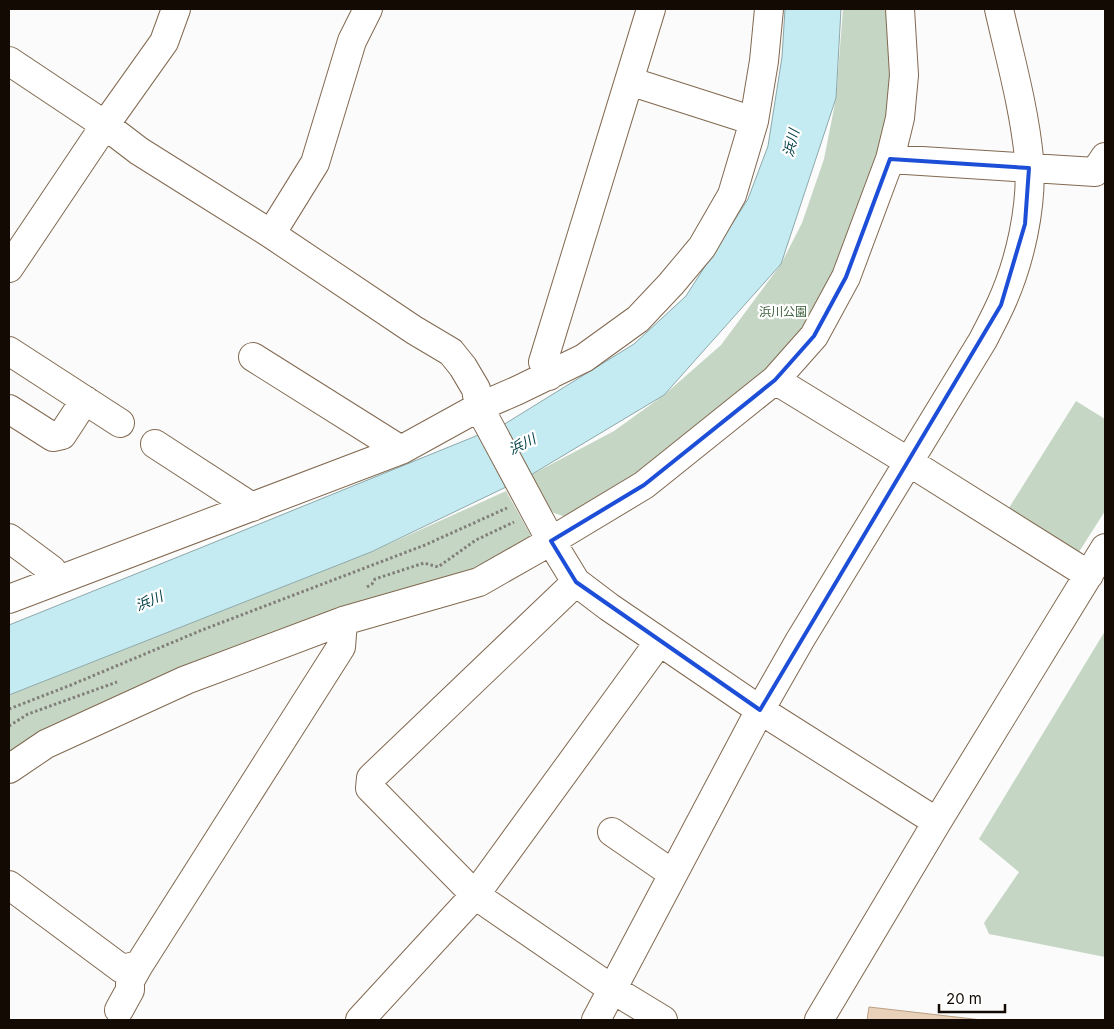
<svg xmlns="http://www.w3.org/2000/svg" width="1114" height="1029" viewBox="0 0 1114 1029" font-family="Inter,'Noto Sans JP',sans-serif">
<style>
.green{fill:#c5d7c4}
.water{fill:#c3ebf1;stroke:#8ea8aa}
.building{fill:#e9d1b9;stroke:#ba9f84}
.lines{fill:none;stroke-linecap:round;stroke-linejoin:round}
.minor-casing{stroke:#826950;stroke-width:30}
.path{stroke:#827e7a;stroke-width:3;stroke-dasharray:2.5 2.5;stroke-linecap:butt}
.minor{stroke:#fff;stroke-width:28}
.marked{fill:none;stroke:#1d4ed8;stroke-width:4;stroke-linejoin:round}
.labels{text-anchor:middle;stroke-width:4.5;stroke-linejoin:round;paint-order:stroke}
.park-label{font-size:12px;fill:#3b603b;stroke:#fff}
.water-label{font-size:14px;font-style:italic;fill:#024047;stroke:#fff}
</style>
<rect width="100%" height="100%" fill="#fbfbfb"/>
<path class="green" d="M843 9H891V105L880 156 839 269 807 329 768 374 654 464 566 517 554 513 544 505 529 476 614 431 664 395 721 345 781 264 802 223 824 159 836 98Z
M1076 401 1105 419V511L1077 555 1007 511Z
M506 491 535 543 474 573 9 758V695L371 552Z
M1105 631V957L989 934 984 923 1019 872 979 839Z"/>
<path class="water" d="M785 9H841L836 98 781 264 664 395 529 476 371 552 9 695V625L215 542 503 425 634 344 686 296 748 199 768 146 782 57Z"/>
<path class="building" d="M869 1007 982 1020H867Z"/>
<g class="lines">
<defs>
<path id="minor" d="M9 61 105 125 139 151 271 234 414 330 451 352 463 367 476 389 479 407 551 541 576 582 609 607 760 710 937 822
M629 81 754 121
M890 159 1095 172 1105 157
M271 234 315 163 352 41 368 9
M9 268 105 125 164 42 176 9
M9 351 120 423
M253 357 401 450
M549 376 543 362 651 9
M775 380 909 462 1089 575
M9 409 53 437 62 435 85 400
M155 444 252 507
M9 538 52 570 58 580
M576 582 371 778 370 788 475 895 612 989 663 1020
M9 599 401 450 479 407 516 391 584 358 638 319 671 284 702 247 732 195 754 121 764 61 769 9
M9 769 46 744 186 680 343 621 479 582 551 541 644 485 775 380 814 336 846 277 890 159 900 118 904 75 900 9
M612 832 673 874
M9 885 122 969 139 965 341 647 343 621
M119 1010 130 990V981L139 965
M360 1020 475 895 659 642
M596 1020 760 710 800 640 983 340C989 328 995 317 1000 306 1020 263 1033 205 1029 158 1024 107 1010 58 999 9
M819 1020 937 822 1105 548"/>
</defs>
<use href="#minor" class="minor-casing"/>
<path class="path" d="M367 587 372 584 375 579 424 563 438 567 476 540 514 522
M9 709 71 685 202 630 425 545 507 508
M9 726 28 714 117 682"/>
<use href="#minor" class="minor"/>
</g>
<path class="marked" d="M890 159 1029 168 1025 224 1001 305 760 710 576 582 551 541 644 485 775 380 814 336 846 277Z"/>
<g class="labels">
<g class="park-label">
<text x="783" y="316">浜川公園</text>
</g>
<g class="water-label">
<text transform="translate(791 143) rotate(-76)" y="5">浜川</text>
<text transform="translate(522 444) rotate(-26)" y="5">浜川</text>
<text transform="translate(149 601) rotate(-23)" y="5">浜川</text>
</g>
</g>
<rect width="1114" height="1029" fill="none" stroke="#130a03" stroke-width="20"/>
<path d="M939 1004v8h66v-8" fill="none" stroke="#130a03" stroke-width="2.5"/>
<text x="946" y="1004" font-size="15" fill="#130a03" stroke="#ffffff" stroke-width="4" paint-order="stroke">20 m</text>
</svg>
